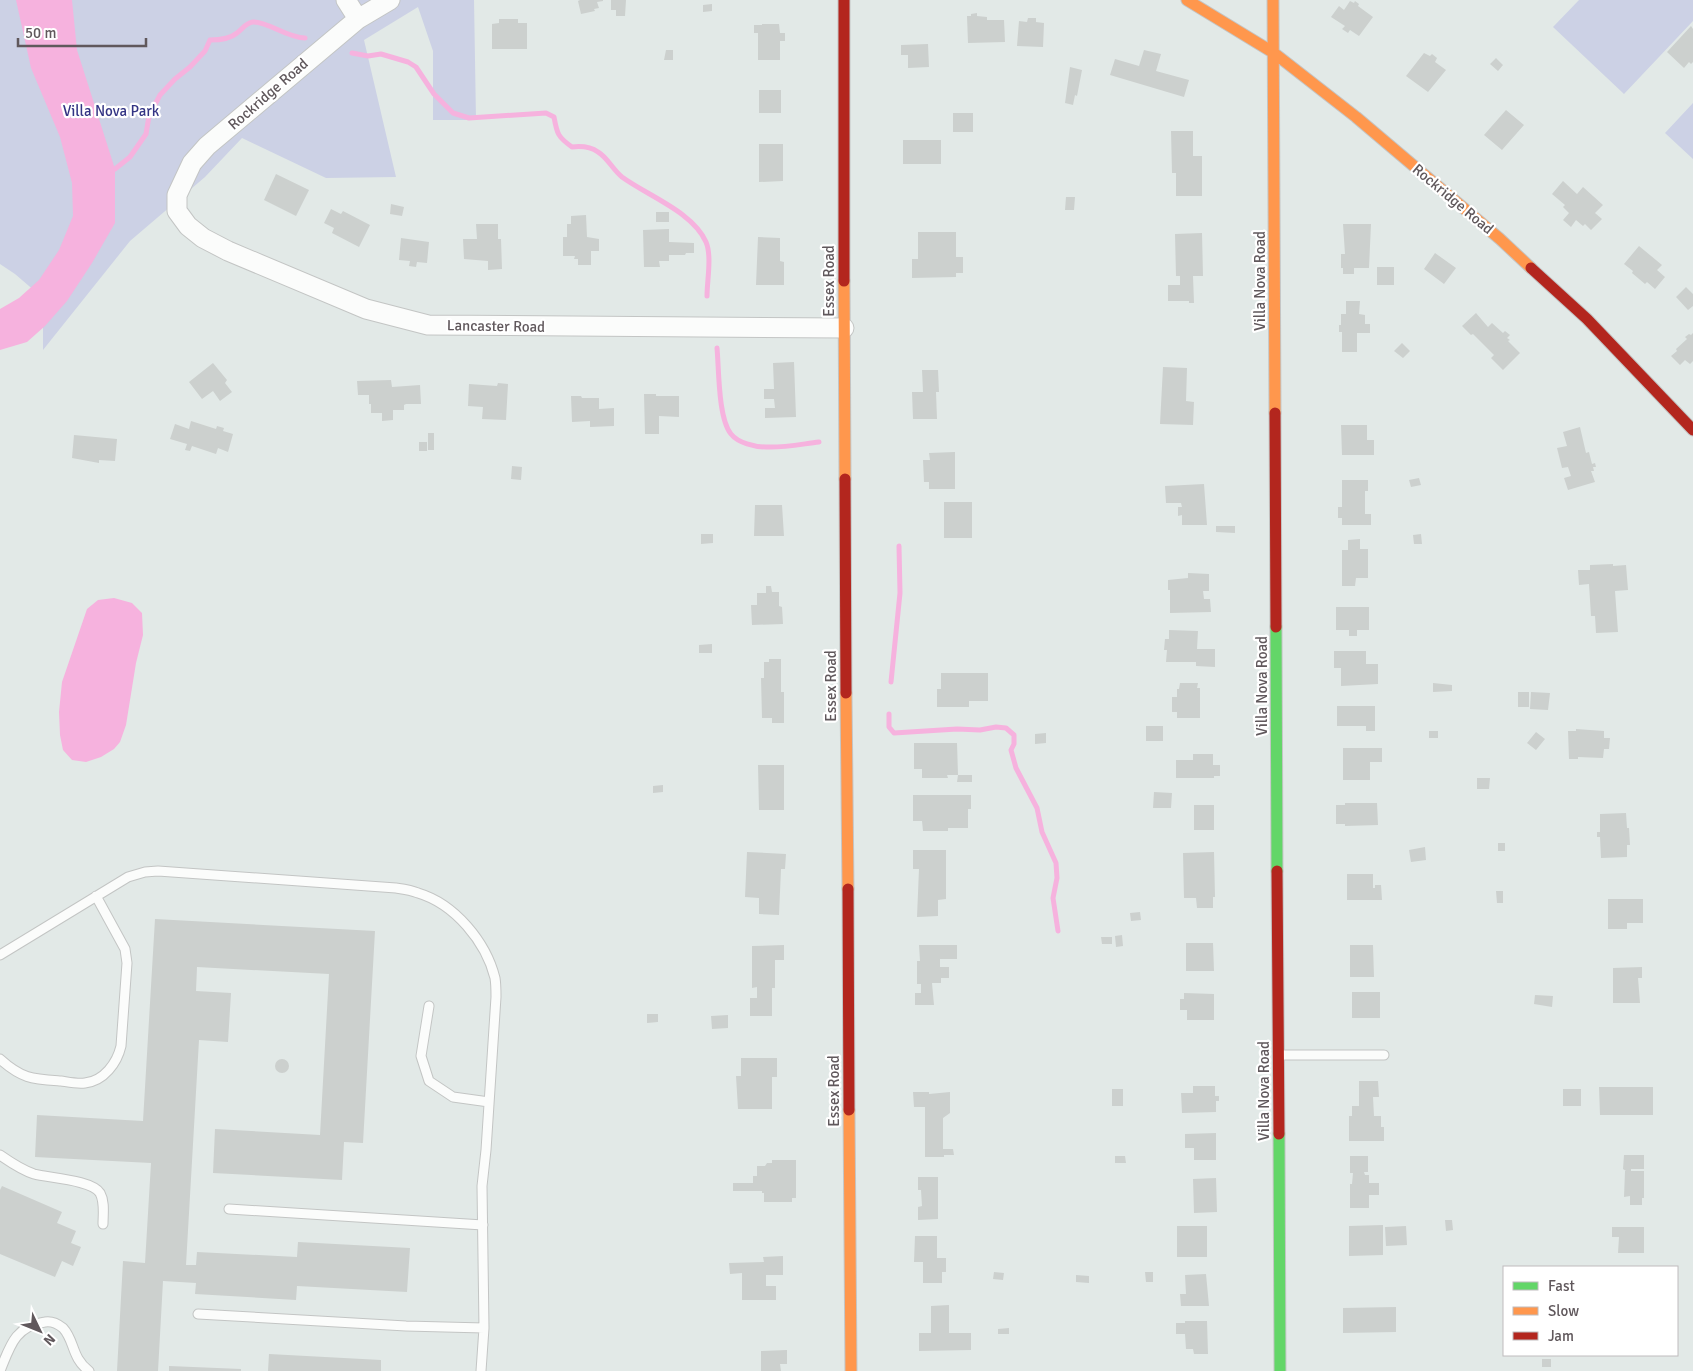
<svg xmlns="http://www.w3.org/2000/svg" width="1693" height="1371" viewBox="0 0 1693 1371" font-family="Signika,sans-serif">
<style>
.green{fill:#ccd1e5}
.water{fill:#f6b2de}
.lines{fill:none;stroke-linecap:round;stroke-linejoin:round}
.stream{stroke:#f6b2de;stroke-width:5}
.building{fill:#ccd0ce}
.lane-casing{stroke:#c3c5c4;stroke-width:11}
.street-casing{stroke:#c3c5c4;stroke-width:21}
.fast-casing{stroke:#c4c5c5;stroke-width:13}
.slow-casing{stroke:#c4c5c5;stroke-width:13}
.jam-casing{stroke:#c4c5c5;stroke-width:13}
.lane{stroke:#fbfcfb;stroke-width:9}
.street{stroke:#fbfcfb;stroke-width:19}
.fast{stroke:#63d668;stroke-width:11}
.slow{stroke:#ff974d;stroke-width:11}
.jam{stroke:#b3261e;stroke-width:11}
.labels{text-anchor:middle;stroke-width:4.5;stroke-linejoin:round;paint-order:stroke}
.street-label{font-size:15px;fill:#60585c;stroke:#fff}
.park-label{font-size:15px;fill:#333484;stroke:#fff}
</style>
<rect width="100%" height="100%" fill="#e2e9e7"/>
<path class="green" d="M0 0H474L476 120H433V51L418 7 364 40 396 177 326 178 242 138 205 177 130 241 43 350V298L15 274 0 264Z
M1579 0H1693V21L1624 94 1553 27Z
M1693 103V159L1665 133Z"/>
<path class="water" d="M16 0H72L77 50 115 169V223L92 263 67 301 45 326 27 342 0 350V309L19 298 39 280 59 250 73 216 72 183 60 137 31 68Z
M114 598 132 603 142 613 143 635 136 663 126 725 120 742 114 749 101 757 86 762 72 760 63 750 60 735 59 712 62 682 87 609 98 600Z"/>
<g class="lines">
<path class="stream" d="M352 53 368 56 381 54 408 62 416 67 434 94 453 113 469 118 546 113 554 117C557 134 558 137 572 147 581 146 591 147 598 152 607 157 613 170 622 177 648 196 693 212 706 242 712 256 707 281 707 296
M111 170 115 169 130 157 146 134 149 116 160 95 175 79 190 67 205 51 210 40C219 40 230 39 237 33 243 29 245 23 253 22 267 21 287 38 305 38
M717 348C719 369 718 418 731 434 738 443 755 447 766 447 783 448 802 444 819 442
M891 682 900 593 899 546
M889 714V727L894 733 957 729 980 730 996 727 1006 728 1014 735V744L1011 750 1016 768 1037 808 1042 832 1056 863 1057 878 1053 898 1058 931"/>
</g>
<path class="building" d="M580 0H603V1L597 2 599 8 594 9 595 11 581 14 578 1Z
M611 0H626L625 16H616V10H611Z
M1350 1 1354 3 1355 1 1359 4 1358 6 1373 17 1359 36 1350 30 1348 33 1342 29 1345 26 1331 17 1339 6 1344 10Z
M712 4V11L703 12V5Z
M977 13V16L987 17V20H1004L1005 42 968 43 967 16H971V14Z
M1028 18H1036V22L1044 23 1043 47 1017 46 1019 21 1027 22Z
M499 19H518V23H527V49H492V24L499 23Z
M762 24H779L780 33H785V41H780V60H758V33H754V25H762Z
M1691 26 1693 29V62L1691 64 1689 62 1684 68 1667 52Z
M928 44 929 67 908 68V55H901V45Z
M666 50H673V60H664Z
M1144 50 1161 54 1156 71 1189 80 1184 97 1110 75 1115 59 1139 66Z
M1424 53 1430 56 1432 54 1437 58 1435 62 1446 70 1428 92 1406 76Z
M1496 58 1503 65 1498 71 1490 64Z
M1070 67 1082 70 1077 96 1075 95 1073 105 1065 103Z
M759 90H781V113H759Z
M1506 110 1524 125 1502 150 1484 135Z
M953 113H973V132H953Z
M1171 131H1193V156H1202V196H1176V173H1172Z
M903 140H941V164H903Z
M759 144H783V181L759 182Z
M276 174 309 190 296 216 264 200Z
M1563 181 1577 194 1583 187 1603 205 1595 213 1602 219 1591 230 1585 224 1583 226 1576 220 1571 227 1563 220 1569 213 1563 207 1565 205 1552 194Z
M1066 197H1075L1074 210H1065Z
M391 204 404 207 402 216 390 214Z
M331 209 341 214 343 211 370 225 359 247 332 233 334 228 324 223Z
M656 212H669V222H656Z
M586 215 587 237 599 239V251H591V265H578V259H574L575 256H563V237H567V224H571V216Z
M476 224H498V239H501L502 269 488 270V261L464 259 463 239H477Z
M1343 224H1371L1369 268H1354V274H1343V268H1341V254H1345Z
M669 229V242L694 243V253H686L685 255H669V261H659L660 267H644L643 230Z
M918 232H956V257H963V273H956V277L912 278V259H918Z
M1202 233 1203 276H1193L1194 303H1189V301H1168V285H1180V276H1176L1175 234Z
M758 237 780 238V261L784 262V285H756Z
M401 238 429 242 427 263 417 262 416 267 409 266 410 261 399 260Z
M1639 246 1662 265 1657 270 1665 277 1655 289 1647 282 1645 284 1632 273 1633 271 1624 264Z
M1435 253 1456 268 1444 284 1424 269Z
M1377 267H1394V285H1377Z
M1686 287 1693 294V306L1688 310 1676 297Z
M1346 301H1360L1359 314 1365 315V324H1370V333H1357V352H1342V332H1339V325H1341V314H1346Z
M1476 313 1488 327 1492 323 1503 333 1505 331 1510 335 1507 338 1510 340 1508 341 1520 353 1503 370 1491 358 1494 355 1473 334 1471 335 1462 326Z
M1693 333V361L1690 364 1685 360 1680 365 1671 356 1677 351 1676 349 1687 339 1685 337 1689 334 1691 335Z
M1402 343 1410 351 1403 358 1394 351Z
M794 362 796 417 765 418V408H775L774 399H764V389H774L773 363Z
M213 363 227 380 225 383 232 392 220 401 213 391 202 399 189 382Z
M1163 367 1187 368 1186 401 1194 402 1193 425 1160 424Z
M922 370H938L939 392H936L937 419H913L912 392H923Z
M391 380 392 387 420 385 421 404H406L404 405V410H393V420L382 421V413H371V404H369V395H358L357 381Z
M498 383 508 384 506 420 482 419 483 407 468 406 469 384 497 386Z
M644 394H656V396H679V417L659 416V434H645Z
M571 396H581L582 398H599V409L614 408V426L590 427V421L572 422Z
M191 421 216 429 217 426 224 428 223 431 233 434 228 452 218 448 216 454 192 446 190 451 185 450 187 444 170 439 175 424 189 429Z
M1341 425H1367V440H1374V455H1342Z
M1580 427 1586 453 1589 452 1592 464 1595 463 1596 467H1593L1594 471H1591L1595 482 1568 490 1564 478 1571 476 1568 467 1562 468 1557 448 1567 446 1563 432Z
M428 433H434V450H428Z
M74 435 117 439 115 461 99 460V463L72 458Z
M419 442H427V451H419Z
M955 452V489H929V482H924L923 460H930L929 453Z
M512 466 522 467 521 480 511 479Z
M1419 478 1421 485 1411 487 1409 480Z
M1342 480H1368V491H1365V514H1371V525H1342V518H1338V507H1342Z
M1204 484 1207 525H1182V515L1178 516V507H1182L1181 503H1166L1165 486Z
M944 502H972V538H944Z
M755 505H782L784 536H754Z
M1216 526H1235V533L1216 532Z
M701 534H713V543L701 544Z
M1421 534 1422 544H1414L1413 535Z
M1360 539V549H1368V578H1356L1355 586H1342V550H1348V540Z
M1613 564V566L1626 565 1628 590 1615 591 1618 632 1596 633 1595 616H1591L1589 584 1579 585 1578 570H1590V565Z
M1188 573 1209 574V591H1203L1204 599H1210L1211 612 1170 613V590H1168V580L1188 578Z
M766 586H771L772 592H779V606L782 607 783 624 752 625 751 605H757V593H766Z
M1336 607H1369V630H1357V636H1349V630H1336Z
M1169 630 1198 631 1197 649H1215V667L1196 666V662H1166L1167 650H1164L1165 639H1169Z
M712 644V653H699V645Z
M1334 651H1366V664H1378V684L1341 686V668H1334Z
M769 659H781V692H784V723H772V718H762L761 678H764V662H769Z
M941 673H988V701H969V707H937V689H941Z
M1180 683H1198L1197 688H1200V718H1177V712H1172V697H1177V689H1179Z
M1433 683 1452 685V691L1433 692Z
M1518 692H1529V707H1518Z
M1531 692 1550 693 1548 710 1530 709Z
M1337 706H1375V731H1366V726H1337Z
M1146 726H1163V741H1146Z
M1576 729 1604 731V738H1610L1609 749H1604L1603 758 1578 757V759H1569L1568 731H1576Z
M1429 731H1438V738H1429Z
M1536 732 1545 739 1536 750 1527 743Z
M1046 733V743L1035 744V734Z
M914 743H957L958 775H947L948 778H922V769H914Z
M1343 748H1382V762H1370V780H1343Z
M1193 754H1213V765H1220V776H1214V778H1176V760H1193Z
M758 765H784V810H759Z
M958 775H972V782H957Z
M1477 778H1490L1489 789H1477Z
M663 785V792L653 793V786Z
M1154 792 1172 793 1171 808H1153Z
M913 795H971V809H968V828H948V831H923L922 821H913Z
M1345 803H1377L1378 825 1345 826V824H1336V805H1345Z
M1194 805H1214V830H1194Z
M1626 813 1627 828H1629L1630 845H1627V857L1601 858 1600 837H1597V832H1600V814Z
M1498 843H1505V851H1498Z
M1425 847 1426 860 1411 862 1409 850Z
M913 850H946V899L938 900V916L917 917 919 869H913Z
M747 852 786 854 785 869H781L779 915 759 914V898L745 897Z
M1214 852 1215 897H1213V908H1197L1196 898H1184L1183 853Z
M1347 874H1373V888H1375V885H1381L1382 900H1347Z
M1496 891H1503V903H1497Z
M1608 899H1643V923H1627V929H1608Z
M1140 912 1141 920 1131 921 1130 913Z
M155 919 375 931 363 1143 344 1142 342 1180 213 1173 215 1129 320 1135 329 974 197 967 196 991 231 993 228 1042 199 1040 186 1265H196L197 1252 297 1257 298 1242 410 1248 407 1292 297 1286 296 1300 195 1294 196 1283 163 1281 158 1371H117L123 1261 145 1263 151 1163 35 1157 37 1115 143 1121Z
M1122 935 1123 946 1116 947 1115 936Z
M1101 937H1112V944H1102Z
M1186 943H1213L1214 971H1186Z
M784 945V960H775V988H772V1016H750V998H757V987L752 988V946Z
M919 945H957V959H940V967H949V978H941V983H932L934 1005H915V993H921V984H917V961H920Z
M1350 945H1373L1374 977H1350Z
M1642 967V978H1638L1640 1003H1613V968Z
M1352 992H1380V1018H1352Z
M1184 993 1214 994V1020H1187V1010H1180V999H1184Z
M1535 995 1553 996 1552 1007 1534 1004Z
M647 1014H658V1022L647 1023Z
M728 1015V1028L712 1029 711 1016Z
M741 1058H777V1077H772V1109H738L736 1076H741Z
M275 1066a7 7 0 1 1 14 0a7 7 0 1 1-14 0Z
M1359 1081H1378L1379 1097H1373L1374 1116H1381V1127H1384V1141H1349V1116H1352V1106H1359Z
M1193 1086H1215V1096H1219V1101H1216V1112L1182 1113 1181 1093H1193Z
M1599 1087H1653V1115H1600Z
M1112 1089H1123V1106H1112Z
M1563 1089H1581V1106H1563Z
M913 1092H929V1094L950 1092V1113L943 1118V1149H953L954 1155H944V1157H925V1107H914Z
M1216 1133V1160H1194V1148H1185V1134Z
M1624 1155H1644V1169H1631V1171H1644V1198H1642V1205H1630V1196L1624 1197 1625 1171H1626L1623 1169Z
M1115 1156H1125L1126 1163H1115Z
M1350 1156H1368V1172H1364L1365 1175H1369V1183H1379V1195H1369V1208H1350V1184H1352L1353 1173H1350Z
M772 1160H796V1198H792V1202H764V1193H762V1191H733V1183H753V1176H757V1166H765L767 1163H772Z
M918 1177H938V1219L918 1220V1207L922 1206 921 1190H918Z
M1216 1178 1217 1212 1194 1213 1193 1179Z
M2 1186 62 1212 57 1223 76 1231 71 1243 81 1247 73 1266 62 1261 55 1277 0 1254V1190Z
M1445 1220H1452L1453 1230 1446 1231Z
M1383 1225V1255L1349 1256V1226Z
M1177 1226H1207V1257H1177Z
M1406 1226 1407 1245 1386 1246 1385 1227Z
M1612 1227H1644V1253H1618L1619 1237H1612Z
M915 1236H937V1258H946V1272H942V1283H923V1262H914Z
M783 1256V1275H766V1286H776V1300H742V1273L730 1274 729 1263 764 1262 763 1257Z
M994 1272 1004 1273 1003 1280 993 1279Z
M1145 1272H1153V1282H1146Z
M1206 1274 1209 1306H1181L1180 1294H1186L1185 1275Z
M1076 1275 1089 1276V1283L1076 1282Z
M949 1305V1333H971V1350L919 1351V1333H931V1306Z
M1396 1307V1332L1343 1333V1308Z
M1185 1321H1207L1208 1354H1194L1193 1349H1186L1185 1334H1176V1323H1185Z
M1009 1328V1334H998V1329Z
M787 1350V1364H780L781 1371H761V1351Z
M269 1354 381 1360V1371H268Z
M1542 1359H1551V1367H1542Z
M169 1366 241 1369V1371H169Z"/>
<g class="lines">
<defs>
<path id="lane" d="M0 955 128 877 145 872 158 871 396 888C403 889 411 890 418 893 455 904 486 942 495 978 496 984 496 991 496 997L486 1150 482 1186 484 1328 481 1371
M429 1006 421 1056 429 1081 453 1097 489 1102
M1280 1055H1384
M0 1059C22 1079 33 1079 61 1081 68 1082 77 1084 85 1083 104 1081 117 1063 121 1046L127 963 125 949 96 896
M0 1155C10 1162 22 1170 34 1174 49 1178 92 1180 100 1193 105 1202 103 1214 103 1224
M229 1209 483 1225
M198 1314 406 1326 484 1328
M0 1371C10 1346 15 1326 45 1322 51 1321 58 1324 63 1328 75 1341 71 1357 89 1371"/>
<path id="street" d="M346 0 358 19
M390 0 358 19 207 146 192 163 177 195V211L188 226 203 238 228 251 366 309 428 325 844 328"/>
<path id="fast" d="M1276 627 1277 871
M1279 1134 1280 1371"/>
<path id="slow" d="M1187 0 1274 53 1356 117 1500 239 1531 268
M1273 0 1275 413
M844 281 845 479
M846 693 848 889
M849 1110 851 1371"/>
<path id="jam" d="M844 0V281
M1531 268 1587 319 1693 430
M1275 413 1276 627
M845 479 846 693
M1277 871 1279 1134
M848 889 849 1110"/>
</defs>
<use href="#lane" class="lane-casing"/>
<use href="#street" class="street-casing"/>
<use href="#fast" class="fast-casing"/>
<use href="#slow" class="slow-casing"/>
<use href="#jam" class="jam-casing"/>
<use href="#lane" class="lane"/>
<use href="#street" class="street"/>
<use href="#fast" class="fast"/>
<use href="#slow" class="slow"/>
<use href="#jam" class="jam"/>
</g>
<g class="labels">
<g class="street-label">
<text transform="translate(268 94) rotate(-41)" y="5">Rockridge Road</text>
<text transform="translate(1453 199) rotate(40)" y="5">Rockridge Road</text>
<text transform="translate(829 281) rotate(-90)" y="5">Essex Road</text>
<text transform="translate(1260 281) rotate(-90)" y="5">Villa Nova Road</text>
<text transform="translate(496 326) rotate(1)" y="5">Lancaster Road</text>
<text transform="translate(831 686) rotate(-90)" y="5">Essex Road</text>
<text transform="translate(1262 686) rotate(-90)" y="5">Villa Nova Road</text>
<text transform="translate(834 1091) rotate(-90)" y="5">Essex Road</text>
<text transform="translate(1264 1091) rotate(-90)" y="5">Villa Nova Road</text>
</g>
<g class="park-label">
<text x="111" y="116">Villa Nova Park</text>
</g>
</g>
<rect x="1503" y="1266" width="175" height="90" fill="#ffffff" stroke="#bfbcbe"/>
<rect x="1513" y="1282" width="25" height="8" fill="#63d668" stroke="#bfbcbe"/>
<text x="1548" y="1291" font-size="15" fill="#60585c">Fast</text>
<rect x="1513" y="1307" width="25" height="8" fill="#ff974d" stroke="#bfbcbe"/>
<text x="1548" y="1316" font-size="15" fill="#60585c">Slow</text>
<rect x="1513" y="1332" width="25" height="8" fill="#b3261e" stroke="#bfbcbe"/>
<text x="1548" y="1341" font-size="15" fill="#60585c">Jam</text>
<g transform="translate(40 1331) rotate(133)" stroke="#ffffff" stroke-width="4" paint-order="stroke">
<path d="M0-4L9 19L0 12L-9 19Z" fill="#60585c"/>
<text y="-8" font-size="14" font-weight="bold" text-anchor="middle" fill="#60585c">N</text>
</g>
<path d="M18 38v8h128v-8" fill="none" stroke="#60585c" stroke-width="2.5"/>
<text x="25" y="38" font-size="15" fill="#60585c" stroke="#ffffff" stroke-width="4" paint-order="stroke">50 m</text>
</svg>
